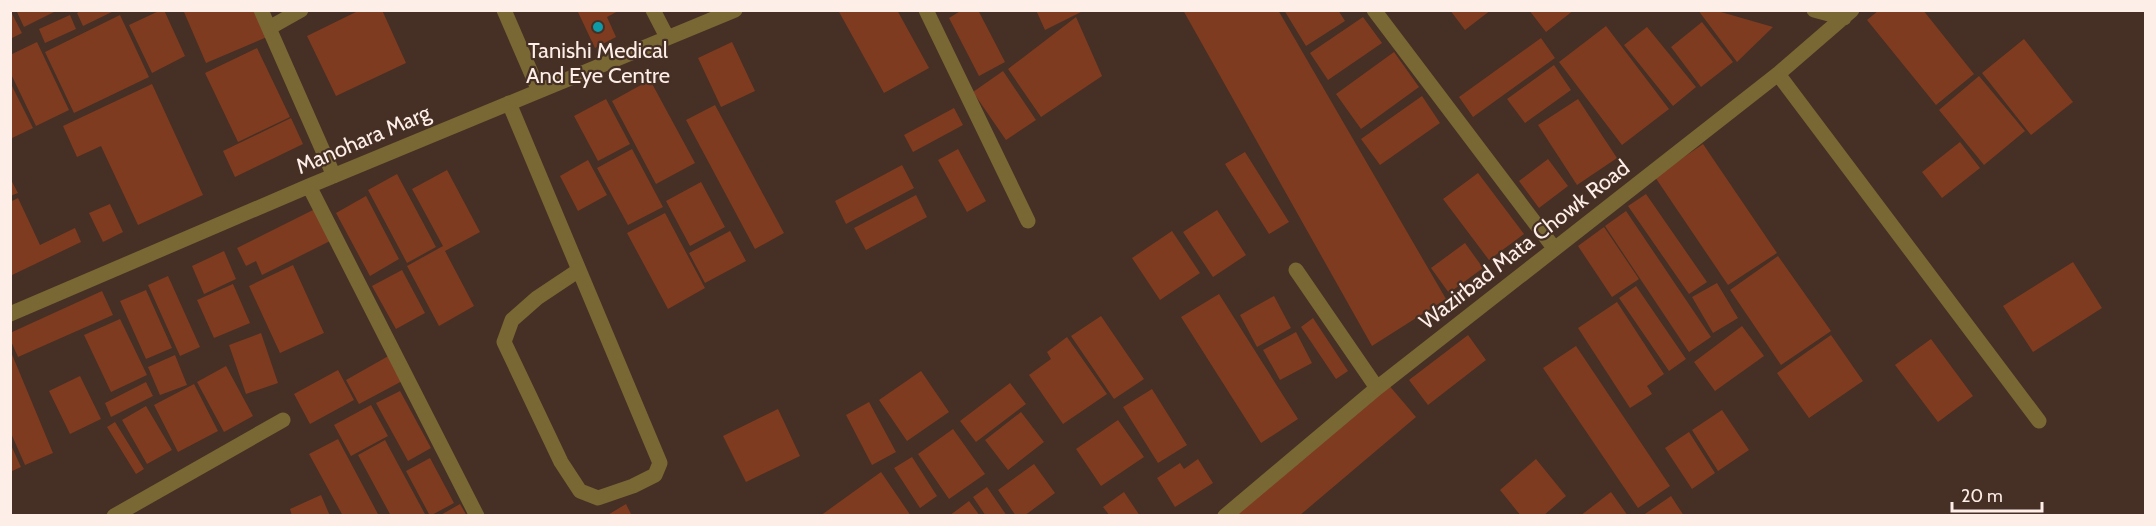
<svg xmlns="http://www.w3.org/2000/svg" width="2156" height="526" viewBox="0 0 2156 526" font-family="Cabin,sans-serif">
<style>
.building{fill:#7f3b1f}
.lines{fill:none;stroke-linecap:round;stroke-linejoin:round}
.minor{stroke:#796734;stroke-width:15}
.culture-dot{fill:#0f9aa8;stroke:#462f24;stroke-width:2}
.labels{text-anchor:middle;stroke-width:4.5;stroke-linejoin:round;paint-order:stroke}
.poi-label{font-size:22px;fill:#fdeee7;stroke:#462f24}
.street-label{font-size:22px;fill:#fdeee7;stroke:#462f24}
</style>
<rect width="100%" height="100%" fill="#462f24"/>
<path class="building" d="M10 10 22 33 10 39Z
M16 10H58L24 27Z
M81 10H116L83 26 77 13Z
M161 10H164L185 56 152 73 129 25Z
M187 10H255L267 37 206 63 184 12Z
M360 10H382L406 63 336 96 307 36Z
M577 10H620L607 17 616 37 595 48Z
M838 10H897L929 68 884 93Z
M962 10H978L1005 62 979 76 949 18Z
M1036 10H1085L1045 30Z
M1183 10H1278L1446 299 1372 346Z
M1284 10H1338L1345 21 1306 46Z
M1450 10H1491L1465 30Z
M1529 10H1574L1546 32Z
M1698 10H1714L1773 27 1737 62Z
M1879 10H1923L1974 74 1936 105 1867 20Z
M70 15 76 29 45 43 39 29Z
M120 15 149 77 74 113 45 52Z
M1076 17 1102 76 1041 117 1008 69Z
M1363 17 1382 43 1328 80 1310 53Z
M1702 22 1733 62 1701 87 1671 47Z
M1606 26 1669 109 1622 145 1559 62Z
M1647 27 1696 87 1673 106 1624 45Z
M1541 38 1555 58 1473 117 1459 97Z
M2024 39 2073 102 2031 135 1982 73Z
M37 42 69 110 36 126 10 72V55Z
M732 42 755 91 721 107 698 58Z
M257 48 290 117 238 142 205 73Z
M1394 52 1419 87 1361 129 1336 94Z
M1554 65 1571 90 1525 123 1507 99Z
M1003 71 1036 120 1006 140 973 92Z
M1979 76 2025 131 1984 165 1939 110Z
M650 80 695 163 656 184 612 101Z
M10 82 33 128 10 139Z
M152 84 203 195 138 225 101 146 77 157 63 126Z
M1422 96 1440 123 1380 165 1361 139Z
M606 99 630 144 598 161 574 116Z
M1578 99 1617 158 1577 185 1538 125Z
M715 105 784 233 755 249 686 120Z
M954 108 963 125 913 152 904 135Z
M291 118 303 144 235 177 223 151Z
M1960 142 1980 168 1942 198 1922 172Z
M1703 144 1777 253 1728 285 1655 177Z
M632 149 663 207 628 225 597 168Z
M958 149 986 201 967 212 938 160Z
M1245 152 1289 222 1269 234 1225 164Z
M1548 159 1568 186 1539 208 1519 181Z
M588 160 607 195 578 211 560 176Z
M902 165 914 188 846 224 835 201Z
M447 170 480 232 445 251 474 306 439 326 407 266 443 246 412 189Z
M1478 173 1524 234 1489 260 1443 199Z
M397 174 436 247 407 263 368 190Z
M10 178 18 193 10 196Z
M701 182 725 227 690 246 666 201Z
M1646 194 1707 282 1689 294 1628 206Z
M916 195 927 217 866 250 854 228Z
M366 196 399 259 370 276 336 213Z
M18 198 40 245 75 228 81 242 10 276V202Z
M110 204 123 232 103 242 89 213Z
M315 209 330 241 262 275 256 261 246 266 237 248Z
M1217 210 1246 255 1213 277 1183 232Z
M1626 211 1711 337 1689 352 1605 226Z
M665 213 705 288 668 309 627 233Z
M1604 227 1639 279 1612 297 1578 246Z
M730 231 746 261 705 283 689 253Z
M1172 231 1200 273 1160 300 1132 258Z
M1465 243 1483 268 1449 293 1431 268Z
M224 251 236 279 204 294 192 266Z
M1778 256 1831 331 1781 365 1730 290Z
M2073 262 2102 308 2033 352 2003 306Z
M293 265 324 333 280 353 249 286Z
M402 270 425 313 396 329 372 286Z
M168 276 200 347 180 356 148 285Z
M1717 283 1738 318 1713 333 1692 297Z
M233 284 250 323 214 338 197 300Z
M1636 286 1686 359 1669 371 1619 298Z
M146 290 172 348 146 359 120 301Z
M102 291 113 315 18 357 10 339V333Z
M1219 294 1298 419 1261 443 1181 317Z
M1274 296 1291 328 1257 347 1240 315Z
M1617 302 1664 374 1647 386 1652 394 1630 408 1578 328Z
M1101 316 1144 379 1114 399 1071 336Z
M1313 318 1348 371 1336 379 1301 327Z
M120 319 147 375 111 392 84 335Z
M1742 326 1764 356 1715 391 1694 362Z
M1296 332 1312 363 1280 380 1263 350Z
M261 333 278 383 246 394 229 345Z
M1468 335 1486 360 1428 405 1409 380Z
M1831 335 1863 381 1809 418 1777 373Z
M1067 337 1107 394 1063 424 1029 375 1051 359 1047 352Z
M1931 339 1973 396 1938 422 1895 365Z
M1576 346 1670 486 1638 508 1543 368Z
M11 352 53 453 25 465 10 431Z
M392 354 406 379 359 404 346 380Z
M175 355 187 385 160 395 148 367Z
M226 366 253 416 224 432 197 382Z
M338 370 354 400 310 424 294 394Z
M921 371 949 412 907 441 879 400Z
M80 376 101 419 70 434 49 391Z
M146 382 153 396 111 417 105 403Z
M1010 383 1026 404 976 442 960 421Z
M1387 383 1416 417 1299 516H1232Z
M194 384 218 431 178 452 154 405Z
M1152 389 1187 445 1158 463 1123 407Z
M400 391 431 448 408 461 376 403Z
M869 402 896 452 872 465 846 415Z
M371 405 388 436 351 456 334 425Z
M146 406 172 450 147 464 122 420Z
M778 409 800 456 746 482 723 436Z
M1722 410 1749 450 1718 471 1692 430Z
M1021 412 1044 442 1008 470 985 440Z
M1118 420 1144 457 1101 486 1076 449Z
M115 422 144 469 136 474 107 427Z
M953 429 985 474 949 499 918 454Z
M1689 432 1715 473 1692 489 1665 448Z
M338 439 379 516H343L309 454Z
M385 440 426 516H391L358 455Z
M10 443 21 467 10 472Z
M912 457 937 496 920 508 894 468Z
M430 458 454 503 430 516 406 471Z
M1198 459 1213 483 1175 507 1157 478 1180 463 1184 469Z
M1536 459 1566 496 1543 516H1521L1500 490Z
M1034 464 1055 493 1024 516H1016L998 490Z
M881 472 911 516H820Z
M987 487 1007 516H986L973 497Z
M1124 492 1140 516H1110L1103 507Z
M1611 492 1628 516H1580Z
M321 495 330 516H292L290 509Z
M1671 496 1684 516H1642Z
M969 501 980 516H949Z
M460 504 467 516H439Z
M626 504 632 516H606Z"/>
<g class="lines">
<path class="minor" d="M261 10 334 176
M504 10 539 91
M653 10 667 37
M926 10 1028 221
M1374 10 1554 248
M1814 10 1844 18
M269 28 301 10
M1778 74 2039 421
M509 103 660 463 655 475 633 486 598 498 580 491 561 462 504 342 512 320 537 298 579 270
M309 186 477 516
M1296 270 1377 388
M10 314 309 186 735 10
M114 516 283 420
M1225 516 1377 388 1778 74 1852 10"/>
</g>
<circle class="culture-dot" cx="598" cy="27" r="6"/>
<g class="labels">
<g class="poi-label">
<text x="598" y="58">Tanishi Medical<tspan x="598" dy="25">And Eye Centre</tspan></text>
</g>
<g class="street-label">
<text transform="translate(363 139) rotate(-23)" y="8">Manohara Marg</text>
<text transform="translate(1524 244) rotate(-38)" y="8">Wazirbad Mata Chowk Road</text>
</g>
</g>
<rect width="2156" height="526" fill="none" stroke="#fdeee7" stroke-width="24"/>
<path d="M1952 502v9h90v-9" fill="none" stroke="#fdeee7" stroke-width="3"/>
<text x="1961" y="502" font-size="18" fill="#fdeee7" stroke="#462f24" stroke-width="4.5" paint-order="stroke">20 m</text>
</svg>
